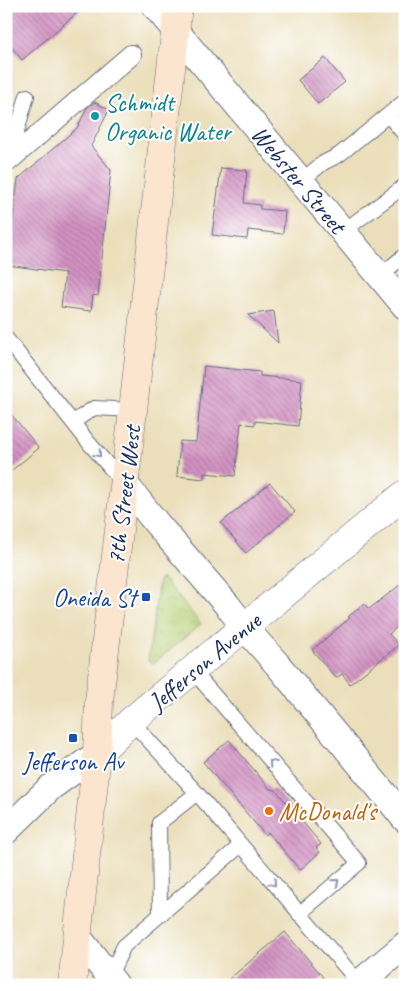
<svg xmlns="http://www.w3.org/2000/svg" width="411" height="991" viewBox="0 0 411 991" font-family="Caveat,sans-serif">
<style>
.park{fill:url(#park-crowns);stroke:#687f69}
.building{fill:url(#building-back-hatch)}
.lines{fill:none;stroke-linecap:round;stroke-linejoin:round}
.service-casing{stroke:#646d7f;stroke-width:16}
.pedestrian-casing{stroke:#646d7f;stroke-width:22}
.minor-casing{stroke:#646d7f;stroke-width:28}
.tertiary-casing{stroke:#646d7f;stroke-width:29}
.secondary-casing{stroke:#646d7f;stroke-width:29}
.service{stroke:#fff;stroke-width:14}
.pedestrian{stroke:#fff;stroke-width:20}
.minor{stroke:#fff;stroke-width:26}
.tertiary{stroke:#fff;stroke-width:28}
.secondary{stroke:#fce5cf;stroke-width:28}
.oneway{stroke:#8d97ae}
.culture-dot{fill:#0f9aa8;stroke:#fff;stroke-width:2}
.transit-dot{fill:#1a4fb4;stroke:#fff;stroke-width:2}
.food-dot{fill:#e8710a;stroke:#fff;stroke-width:2}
.labels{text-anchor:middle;stroke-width:4;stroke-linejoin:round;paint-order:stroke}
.culture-label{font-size:25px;fill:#0d838f;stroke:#fff;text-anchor:start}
.street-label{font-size:25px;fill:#1b2f5e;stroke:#fff}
.transit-label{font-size:25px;fill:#164399;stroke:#fff;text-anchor:end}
.food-label{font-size:25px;fill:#c56008;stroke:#fff;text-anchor:start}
</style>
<defs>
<pattern id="park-crowns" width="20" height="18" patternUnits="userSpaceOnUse" patternTransform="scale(1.25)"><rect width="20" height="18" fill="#b6cf74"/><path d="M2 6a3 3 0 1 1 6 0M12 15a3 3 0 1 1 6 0" fill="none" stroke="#9cb267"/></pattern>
<pattern id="building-back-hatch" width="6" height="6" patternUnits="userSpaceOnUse" patternTransform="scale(1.25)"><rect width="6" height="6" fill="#d392c2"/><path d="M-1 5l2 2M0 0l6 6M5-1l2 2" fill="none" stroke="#aa78a1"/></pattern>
</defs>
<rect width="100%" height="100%" fill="#fff"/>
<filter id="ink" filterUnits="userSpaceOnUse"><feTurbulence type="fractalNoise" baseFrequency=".02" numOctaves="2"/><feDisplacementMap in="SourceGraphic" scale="10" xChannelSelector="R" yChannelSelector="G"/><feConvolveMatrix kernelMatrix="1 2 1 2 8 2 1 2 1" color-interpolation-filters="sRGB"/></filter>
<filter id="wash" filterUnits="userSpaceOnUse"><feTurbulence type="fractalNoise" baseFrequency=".0096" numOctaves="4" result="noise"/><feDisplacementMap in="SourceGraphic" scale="20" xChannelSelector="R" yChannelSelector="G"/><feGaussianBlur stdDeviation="1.12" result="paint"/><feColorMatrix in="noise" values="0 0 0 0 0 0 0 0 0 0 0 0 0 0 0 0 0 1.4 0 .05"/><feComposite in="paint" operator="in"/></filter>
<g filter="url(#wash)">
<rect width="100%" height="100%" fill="#ebdfbb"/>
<path class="park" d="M163 578 201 624 153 664 148 660 159 580Z"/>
<g id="blocks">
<path class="building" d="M6 6H85L22 60 6 41Z
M325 58 345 82 318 104 298 80Z
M95 102 109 110 91 146 111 170 98 296 93 295 91 311 61 307 65 273 7 265 18 179 77 128 87 108Z
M221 168 247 170 244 203 260 205V209L285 211 283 234 248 230 247 239 212 235Z
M274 311 278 343 248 315Z
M204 366 260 372V376L302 380 298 426 255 421V425L241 423 235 476 204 473V479L177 476 180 441 196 442Z
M6 408 39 448 6 475Z
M270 483 295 512 246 553 221 523Z
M405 581V620L389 634 399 645 350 684 342 674 336 678 312 650 350 618 348 617 364 604 369 609Z
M229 740 270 789 276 790 321 844 316 848 320 852 300 870 268 832 265 835 203 762Z
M285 932 323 977 314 985H222Z"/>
</g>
</g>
<g filter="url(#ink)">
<use href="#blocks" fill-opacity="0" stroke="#646d7f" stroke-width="1"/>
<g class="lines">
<defs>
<path id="service" d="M388 115 405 135
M6 156 11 152 27 96
M301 181 323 163 339 155 405 101
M343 232C363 215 385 202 405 185
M380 276 405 255
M6 338 89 443 124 484
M73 422 94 408 133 410
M193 671 359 863 299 914
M131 721 197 793 359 983
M160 915 159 823 197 793
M109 977 124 946 241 845"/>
<path id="pedestrian" d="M6 163 131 55"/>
<path id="minor" d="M155 6 405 306
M125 484 158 525 228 606 245 628 277 664 405 819
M6 831 51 787 97 754
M78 937 116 985
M357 985 405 945"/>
<path id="tertiary" d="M97 754 131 721 405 494"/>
<path id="secondary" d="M72 985 97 754 99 701 133 410 178 6"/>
</defs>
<use href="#service" class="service-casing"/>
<use href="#pedestrian" class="pedestrian-casing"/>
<use href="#minor" class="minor-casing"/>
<use href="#tertiary" class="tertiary-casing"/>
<use href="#secondary" class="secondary-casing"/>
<use href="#service" class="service"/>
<use href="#pedestrian" class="pedestrian"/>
<use href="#minor" class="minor"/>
<use href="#tertiary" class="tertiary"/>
<use href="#secondary" class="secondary"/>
</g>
<defs><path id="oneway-chevron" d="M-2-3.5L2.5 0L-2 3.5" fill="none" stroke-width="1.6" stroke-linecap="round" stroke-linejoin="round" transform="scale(1.25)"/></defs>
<g class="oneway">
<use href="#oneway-chevron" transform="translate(98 454) rotate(49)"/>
<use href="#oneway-chevron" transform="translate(272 763) rotate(-131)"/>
<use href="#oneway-chevron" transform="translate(336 882) rotate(-40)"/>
<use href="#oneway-chevron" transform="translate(273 883) rotate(50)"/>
</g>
</g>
<circle class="culture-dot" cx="95" cy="116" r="5"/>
<g class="transit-dot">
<rect x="141" y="592" width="10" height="10" rx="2.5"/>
<rect x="68" y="733" width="10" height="10" rx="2.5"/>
</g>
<circle class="food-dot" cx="269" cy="811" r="5"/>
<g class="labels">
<g class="culture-label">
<text x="105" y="111">Schmidt<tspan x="105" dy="29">Organic Water</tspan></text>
</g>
<g class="street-label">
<text transform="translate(299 179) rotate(50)" y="9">Webster Street</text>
<text transform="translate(123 495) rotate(-83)" y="9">7th Street West</text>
<text transform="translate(204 661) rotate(-40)" y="9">Jefferson Avenue</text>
</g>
<g class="transit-label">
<text x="136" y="606">Oneida St</text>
<text x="73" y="770" text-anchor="middle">Jefferson Av</text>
</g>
<g class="food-label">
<text x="279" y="820">McDonald's</text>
</g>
</g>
<rect width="411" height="991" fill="none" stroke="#fff" stroke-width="25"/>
</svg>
